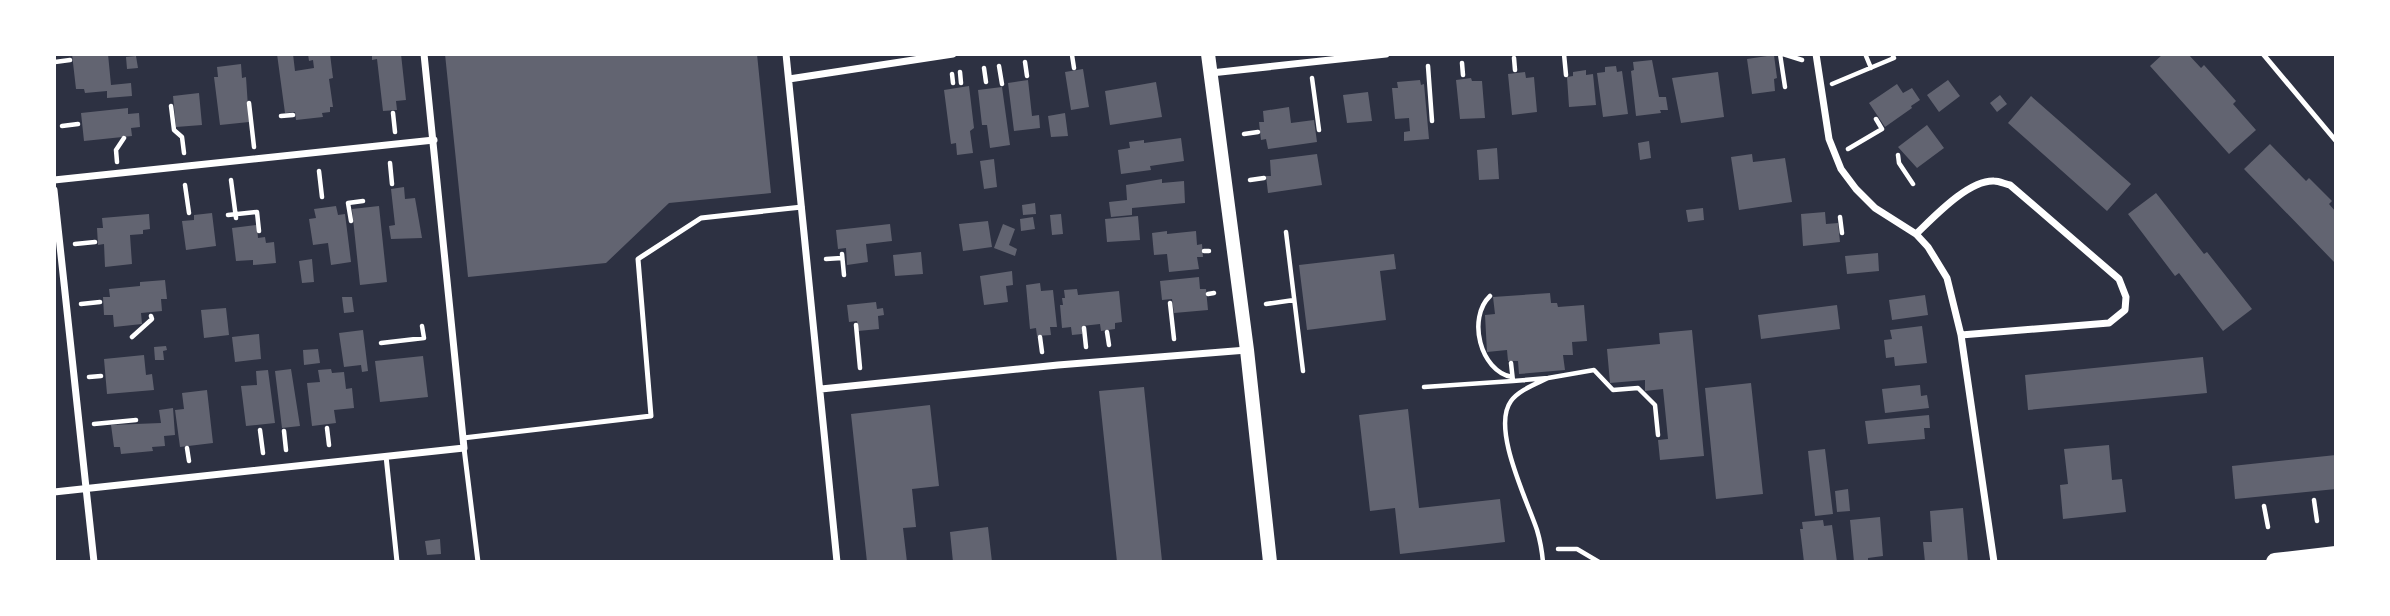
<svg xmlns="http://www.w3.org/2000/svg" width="2390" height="616" viewBox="0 0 2390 616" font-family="'Titillium Web',sans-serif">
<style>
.building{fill:#626471}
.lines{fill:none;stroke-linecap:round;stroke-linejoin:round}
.path{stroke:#fff;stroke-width:4.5}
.service{stroke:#fff;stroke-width:5}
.minor{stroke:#fff;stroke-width:7}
.secondary{stroke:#fff;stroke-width:14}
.primary{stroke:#fff;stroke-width:18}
</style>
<rect width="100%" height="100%" fill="#2d3142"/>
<path class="building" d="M72 54H108L111 85 131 83 132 96 107 98V91L85 93 84 89H76Z
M277 54H293L295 71 314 68 313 60 309 61 308 54H330L333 78 329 79 333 107H330V112L322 113 323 117 296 120 295 112 285 113Z
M372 54H401L406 100 396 101 397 110 383 111 377 59 372 60Z
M445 54H757L771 193 669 203 606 263 468 277Z
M2163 54H2188L2201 68 2204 65 2236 101 2233 104 2256 130 2229 154 2150 66Z
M1774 55 1777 78 1774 79 1775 91 1752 94 1747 59Z
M136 56 138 68 127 69 126 57Z
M1652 60 1659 97H1666L1668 110H1660L1661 113 1636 116 1631 71 1634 70 1633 62Z
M241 64 242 78 246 77 249 122 220 125 214 77H218L217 67Z
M1616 66 1617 72 1622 71 1628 114 1603 117 1597 73 1605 72V67Z
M1083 69 1089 107 1071 110 1065 72Z
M1586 70V75L1593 74 1596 105 1569 107 1567 77 1573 76V72Z
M1525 72 1526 78 1534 77 1537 112 1512 115 1508 74Z
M1718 72 1724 117 1681 123 1672 78Z
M1471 78 1472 81H1482L1485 118 1460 119 1456 80Z
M1028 80 1032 116 1039 115 1040 128 1014 131 1008 83Z
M1420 80 1421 85 1424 84 1429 139 1404 141V132L1410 131 1409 118 1395 119 1392 88H1398L1397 82Z
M1948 80 1960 96 1939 112 1927 95Z
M1156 82 1162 117 1110 125 1105 91Z
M1897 84 1903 93 1912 88 1920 100 1911 106 1912 108 1885 127 1869 103Z
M969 86 974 128 970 131 973 153 957 155 956 143 951 144 944 90Z
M1002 87 1010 145 990 148 987 125H982L978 90Z
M1368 92 1372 121 1347 123 1343 95Z
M199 93 202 125 176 127 173 96Z
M2000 95 2007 104 1997 112 1990 103Z
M2031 96 2131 184 2107 211 2008 123Z
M1289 107 1291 123 1314 120 1317 142 1268 149 1266 139 1261 140 1259 122H1264L1263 111Z
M128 108V114L139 113 140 127 131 128 132 136 84 141 81 113Z
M1065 113 1068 136 1051 137 1048 116Z
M1927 125 1944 148 1917 168 1898 147Z
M1181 138 1184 161 1150 166 1151 170 1121 174 1118 150 1130 148 1129 142 1144 140V143Z
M1649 141 1651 158 1640 160 1638 143Z
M2270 144 2306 181 2309 178 2332 201 2329 204 2336 212V264L2244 169Z
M1497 148 1499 179 1479 180 1477 150Z
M1317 154 1322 185 1268 193 1266 176H1271L1270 160Z
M1752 154 1753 162 1785 158 1792 202 1739 210 1731 157Z
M994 159 997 187 984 189 980 161Z
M1162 179V183L1184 181 1185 203 1132 208V215L1111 217 1109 202 1127 200 1126 185Z
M404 187 405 199 415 198 422 238 391 239 389 226 395 225 391 189Z
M2156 193 2204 254 2207 252 2252 309 2223 331 2179 273 2175 276 2128 214Z
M1035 203 1036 214 1023 215 1022 205Z
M336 206 338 215 345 214 351 262 331 265 328 243 313 245 309 219 316 218 314 209Z
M379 206 387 282 360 285 352 209Z
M1703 208 1704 220 1688 222 1686 210Z
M1825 212 1826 224 1838 223 1840 242 1803 246 1801 214Z
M212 213 216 246 186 250 182 221 194 220V215Z
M149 214 150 229 143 230V234L130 235 132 264 105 267 104 244 98 245 97 228H103L102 218Z
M1061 214 1063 234 1052 235 1050 215Z
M1138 216 1140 240 1107 242 1105 219Z
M1033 217 1035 229 1021 231 1020 219Z
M988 221 992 247 963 251 959 224Z
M890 224 892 241 866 244 868 262 847 265 846 248 838 249 836 230Z
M1003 224 1015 229 1009 245 1017 249 1015 256 994 248Z
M257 225 258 238 265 237 266 243 274 242 276 263 253 265V260L236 261 232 228Z
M1167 231V234L1196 231 1197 245 1202 244 1203 257H1197L1199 269 1169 272 1167 254 1154 255 1152 233Z
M921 252 923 274 895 276 893 255Z
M1878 253 1879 271 1847 274 1845 256Z
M1394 254 1396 269 1380 271 1386 320 1307 330 1299 265Z
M312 259 314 282 302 283 299 261Z
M1012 271 1013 285 1006 286 1008 302 984 305 980 276Z
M1199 277 1200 289H1206L1208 310 1174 313 1172 299 1162 300 1160 281Z
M165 280 167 299H161L162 311 141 313 142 324 114 327 113 315H104L103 297H110L109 289 140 286V282Z
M1040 283 1041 291 1053 290 1057 327H1050L1051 335 1037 336 1036 328 1030 329 1026 285Z
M1077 289 1078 295 1119 291 1122 322 1115 323V329L1101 331 1100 324 1082 326V334L1072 335 1071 327 1062 328 1060 305H1063L1062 298H1065L1064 290Z
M1550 293 1551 303H1557L1558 307 1584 305 1587 341 1572 342 1573 355H1563L1565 370 1519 374 1518 361H1508L1507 350 1487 352 1485 315 1495 314 1493 297Z
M1925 295 1928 315 1892 320 1889 300Z
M342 297H352L354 312 344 313Z
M876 302 877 309 883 308 884 315 878 316 879 329 858 331 857 321 849 322 847 305Z
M1837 305 1840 329 1761 339 1758 315Z
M226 308 229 335 204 338 201 310Z
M1922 326 1927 363 1895 366 1894 357 1886 358 1884 340 1892 339 1890 330Z
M363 330 368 371 362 372 361 365 344 367 339 333Z
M1692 330 1704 456 1660 460 1658 440 1668 439 1663 389 1645 391V380L1610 383 1607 349 1660 344 1659 333Z
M259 334 261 359 235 362 232 337Z
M166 346 167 350 163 351 164 360H155L154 347Z
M318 349 320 363 304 365 303 350Z
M144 355 146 375 152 374 154 390 107 394 104 359Z
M423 356 428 397 380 402 375 361Z
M2203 357 2207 393 2028 410 2025 375Z
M291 369 300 426 282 428 275 371Z
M331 369 332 373 344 372 346 389 352 388 354 408 334 410 336 423 312 426 307 383 320 382 318 370Z
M268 370 275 423 246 426 241 386 257 385 256 371Z
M1751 383 1763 494 1716 499 1705 388Z
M1920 385 1921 396 1927 395 1929 408 1885 413 1882 389Z
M1144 387 1162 561 1117 562 1099 391Z
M207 390 213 443 180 447 175 410 184 409 182 393Z
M930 405 939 486 912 489 916 527 903 528 907 562H867L851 414Z
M173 408 175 435 164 436 165 446 152 447 153 451 121 454 120 447H114L111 425 161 423 159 410Z
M1408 409 1419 508 1500 499 1505 542 1400 554 1395 508 1370 511 1359 415Z
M1929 415 1930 428H1924L1925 439 1868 444 1865 421Z
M2109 445 2112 480 2122 479 2126 512 2063 519 2060 485 2068 484 2064 449Z
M1825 449 1833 514 1815 516 1808 451Z
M2336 455V489L2235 499 2232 466Z
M1848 489 1850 511 1837 512 1835 491Z
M1963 508 1968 562H1925L1923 542H1932L1930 511Z
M1880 517 1883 556 1868 558V561L1854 562 1850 520Z
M1823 520 1824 526 1832 525 1837 562H1804L1800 529H1803L1802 522Z
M988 527 992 562H953L950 532Z
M440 539 441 554 427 555 425 541Z"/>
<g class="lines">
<path class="path" d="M1564 54 1566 75
M1780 54 1785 87
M1783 54 1802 60
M1072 55 1074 68
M1866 56 1871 68
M1514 58 1515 70
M55 62 70 60
M1025 62 1027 76
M1462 63 1463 75
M999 66 1002 84
M1428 66 1432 121
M984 68 986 82
M960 72 961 83
M952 74 953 83
M1312 78 1319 130
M1832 84 1894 58 1893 56
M249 103 254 147
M171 106 174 130 182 137 184 153
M393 113 395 132
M281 116 293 115
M62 126 78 124
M1244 134 1258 132
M1848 149 1882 129 1876 119
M1898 155 1899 163 1913 184
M117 162 116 150 124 138
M390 163 392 184
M319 171 322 197
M231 180 236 218
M1250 180 1264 178
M185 185 189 213
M228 215 257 212 259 231
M1840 217 1842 233
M351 221 348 203 363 201
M1286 232 1303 371
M75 244 95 242
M1204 251H1209
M842 254 844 275
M826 259 842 258
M1208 294 1214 293
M1490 296C1467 318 1480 371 1512 377
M1170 303 1174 339
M81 304 100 302
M1266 304 1294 300
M856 325 860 368
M1084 328 1086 347
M1107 332 1109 345
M132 337 152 319 151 316
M1040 337 1042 352
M381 343 424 338 422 326
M1511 363 1513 381 1548 378 1594 370 1613 390 1638 388 1655 405 1658 435
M89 377 101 376
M1424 387 1513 381
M94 424 136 420
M327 428 329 445
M260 430 263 453
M284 431 286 450
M187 448 189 461
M2314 500 2317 521
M2264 506 2268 527
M1558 549H1577L1599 562
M1543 562C1542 551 1540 540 1537 530 1527 500 1491 428 1511 401 1519 390 1536 384 1548 378"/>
<path class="service" d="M2263 54 2336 141
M463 438 651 416 638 259 701 218 802 207
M464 448 478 562
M386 456 397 562"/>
<path class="minor" d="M786 54 837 562
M1816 54 1829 139 1841 169 1856 189 1875 208 1916 234 1928 247 1947 278 1961 335 1994 562
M1211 73 1386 54
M789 79 953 54
M54 180 434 140
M54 190 94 562
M1916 234C1934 217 1968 180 1994 181 1999 181 2005 184 2010 185L2119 279 2126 297 2125 310 2109 323 1961 335
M821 389 1058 365 1247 350
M54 492 464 448 424 54"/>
<path class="secondary" d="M1208 54 1247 350 1270 562"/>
<path class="primary" d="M2275 562 2336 555"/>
</g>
<rect width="2390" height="616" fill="none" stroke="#ffffff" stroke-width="112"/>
</svg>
